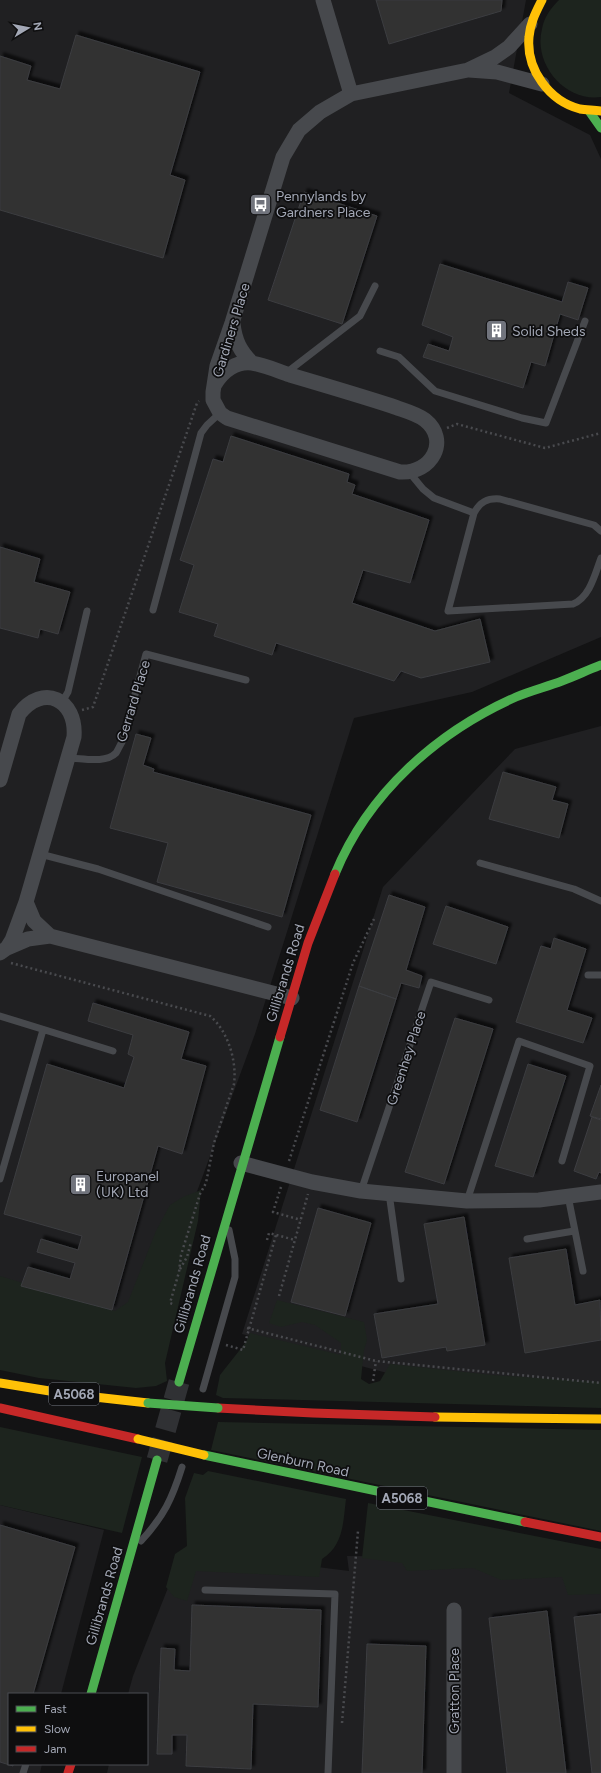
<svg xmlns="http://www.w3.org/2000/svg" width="601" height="1773" viewBox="0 0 601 1773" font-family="Figtree,sans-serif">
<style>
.built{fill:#202022}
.green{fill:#1d241e}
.building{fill:#313133;stroke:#3c3d40;filter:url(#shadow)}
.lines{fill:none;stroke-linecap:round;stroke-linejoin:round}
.secondary-tunnel{stroke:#303134;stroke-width:21;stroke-dasharray:21 10;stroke-linecap:butt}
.path{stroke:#494a4e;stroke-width:2.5;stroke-dasharray:2 3;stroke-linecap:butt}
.lane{stroke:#47494d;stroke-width:7}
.street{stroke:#47494d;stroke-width:15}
.fast{stroke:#4caf50;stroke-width:9}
.slow{stroke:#ffc107;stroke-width:9}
.jam{stroke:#c62828;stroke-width:9}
.fast-bridge{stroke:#4caf50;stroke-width:9}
.slow-bridge{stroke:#ffc107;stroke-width:9}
.labels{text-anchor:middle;stroke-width:3.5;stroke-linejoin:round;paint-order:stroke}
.shield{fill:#0e0e0f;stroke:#767a84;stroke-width:1}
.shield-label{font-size:13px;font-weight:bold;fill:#a3a8b6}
.poi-label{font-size:14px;fill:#a3a8b6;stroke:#0e0e0f;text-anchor:start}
.street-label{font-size:14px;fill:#a3a8b6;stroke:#0e0e0f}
</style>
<defs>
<filter id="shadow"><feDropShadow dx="3.5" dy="-3.5" stdDeviation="1" flood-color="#0009"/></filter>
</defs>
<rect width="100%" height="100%" fill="#131314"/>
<path class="built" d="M0 0H526L509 93 590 135 601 159V637L472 692 354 718 255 1034 139 1349 0 1310Z
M601 726V1394L428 1384 242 1334 383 887 515 749Z
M0 1505 104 1530 61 1694H9V1764H42L40 1773H0Z
M183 1550 349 1571 347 1556 451 1557 601 1577V1773H107L109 1764H147V1694H128L133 1676Z"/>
<path class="green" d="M559 0H601V97C565 102 533 64 542 29 544 17 551 8 559 0Z
M201 1190 198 1221 165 1363 167 1381 156 1386 136 1388 39 1378 0 1370V1276L115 1311 128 1302 156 1231 170 1205 183 1197Z
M277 1300 364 1322 367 1340 364 1350 361 1379 369 1384 380 1381 390 1364 492 1375 601 1382V1408L223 1398 216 1395 220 1375 246 1342 250 1333 341 1355V1343L315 1325 302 1322 281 1327 269 1323Z
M218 1422 601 1430V1531L211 1450Z
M0 1427 142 1457 122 1533 0 1505Z
M208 1471 346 1499C343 1522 344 1545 322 1559L319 1577 196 1571 187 1601 174 1597 166 1587 175 1554 187 1546 185 1498 194 1473 203 1475Z
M368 1503 601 1549V1594L568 1595 562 1577 501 1580 473 1568 407 1571 402 1563 362 1558Z"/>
<path class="building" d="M376 0H502L501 11 389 44Z
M76 35 200 72 170 175 185 180 163 258 0 210V56L31 66 27 80 60 89Z
M304 192 377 216 342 324 268 300Z
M440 264 562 302 568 282 588 288 578 320 560 314 545 366 531 362 523 388 423 357 428 344 449 351 453 337 422 325Z
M231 436 349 474 347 482 355 485 352 494 429 520 410 583 363 570 352 603 435 631 480 619 490 662 421 678 401 671 394 681 276 643 272 655 214 636 218 624 179 612 194 565 180 560 213 459 223 462Z
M0 547 40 559 34 582 70 592 58 634 40 629 38 638 0 628Z
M136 734 151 738 143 765 154 769 153 772 311 815 282 917 157 882 168 843 110 828Z
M503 772 556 787 552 800 568 804 559 838 489 819Z
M389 895 425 907 406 970 422 976 419 988 401 983 396 999 359 986Z
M446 906 508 927 496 964 433 944Z
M554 938 586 949 567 1010 592 1018 583 1043 516 1022 541 946 551 949Z
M359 986 396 999 357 1122 320 1110Z
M93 1003 189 1032 181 1059 206 1066 182 1154 158 1146 112 1310 21 1286 28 1267 70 1279 75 1263 37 1252 41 1239 78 1250 82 1236 4 1214 47 1064 124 1088 134 1057 128 1054 133 1035 88 1021Z
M455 1018 493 1029 444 1184 405 1172Z
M528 1064 566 1076 533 1177 495 1166Z
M601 1085V1119L590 1116Z
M592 1117 601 1120V1173L599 1172 596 1179 574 1171Z
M318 1208 371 1223 345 1316 291 1302Z
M464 1217 485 1345 447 1351 446 1347 382 1358 374 1314 438 1304 424 1224Z
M566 1249 575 1305 600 1300 601 1340 525 1353 509 1258Z
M0 1525 75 1547 33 1694H9V1764H13V1766L0 1762Z
M192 1605 321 1610 318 1707 253 1704 251 1769 186 1766 187 1735H172V1754H157L161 1648 175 1649 174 1670 190 1671Z
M547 1611 566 1773H507L489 1618Z
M601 1614V1773H592L574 1617Z
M367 1644 426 1646 422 1773H362Z"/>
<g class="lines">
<path class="secondary-tunnel" d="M157 1460 179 1382"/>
<path class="path" d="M447 428 457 424 545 448 601 433
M82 710 93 707 197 403 199 401
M11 963 210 1016C228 1031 237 1061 234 1084L214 1143 206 1183 200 1194 181 1255 179 1272 170 1303 175 1305
M289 1161 353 963 374 919
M281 1187 273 1212 301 1220
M267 1240 269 1233 295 1240
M180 1269 187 1257 191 1242
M279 1296 308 1194
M247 1328 376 1361 601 1383
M226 1345 243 1350 276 1235
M373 1381 376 1361
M342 1723 358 1531"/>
<path class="lane" d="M380 351 399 357 435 391 522 418 546 423 585 321
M286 373 360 316 375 286
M409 472 423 489 434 498 474 513
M601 531 594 525 500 499C487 498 480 502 474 513L448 611 573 604C590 597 595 574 601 558
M153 610 201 433 207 425 220 413
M62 702 68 692 87 611
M68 758C82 758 105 764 116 753 118 750 120 745 122 742L146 654 246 680
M40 854 98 869 268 927
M480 863 574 889 601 901
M588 975H601
M0 1016 113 1051
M0 1179 43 1030
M361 1191 431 982 489 1000
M389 1193 401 1279
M568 1196 583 1271
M467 1201 519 1041 590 1066 562 1161
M527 1239 574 1231
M203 1389 235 1277V1259L229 1230
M141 1541C164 1516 172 1499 182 1467
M205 1590 335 1594 328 1773
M23 1773 26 1764"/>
<path class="street" d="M323 0 351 94
M469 70 497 72 542 84
M233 324C235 341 240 351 252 363
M215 384C223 371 236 361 252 363 265 365 278 371 290 375 324 385 358 395 392 406 402 410 416 413 425 420 450 440 432 474 400 472L227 418 220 413 213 400V392L217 366 232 323 283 157 299 130 320 112 351 94 468 70 495 57 509 47 530 24
M0 780 19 714C43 683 77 699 74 737L26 902 12 940 7 948 0 953
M26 902 34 921 50 936
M7 948 28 939 50 936 292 998
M241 1163 312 1182 361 1191 467 1201 539 1200 601 1192
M454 1773V1610"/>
<path class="fast" d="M589 111 601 128
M335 874C368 793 437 732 516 697 530 691 546 687 562 681 575 676 588 670 601 665
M179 1382 280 1037
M204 1455 525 1522
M91 1694 157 1460"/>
<path class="slow" d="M542 0C536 12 530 23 529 37 526 69 549 101 580 109 586 110 594 110 601 111
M0 1383 68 1394 148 1403
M435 1417 601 1419"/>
<path class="jam" d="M280 1037 308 943 335 874
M0 1408 138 1439
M218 1408 313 1413 435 1417
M525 1522 601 1537
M68 1773 71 1764"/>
<path class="fast-bridge" d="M148 1403 218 1408"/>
<path class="slow-bridge" d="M138 1439 204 1455"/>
</g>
<defs>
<symbol id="bus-square" viewBox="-11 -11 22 22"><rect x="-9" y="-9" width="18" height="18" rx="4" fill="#71747d" stroke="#0e0e0f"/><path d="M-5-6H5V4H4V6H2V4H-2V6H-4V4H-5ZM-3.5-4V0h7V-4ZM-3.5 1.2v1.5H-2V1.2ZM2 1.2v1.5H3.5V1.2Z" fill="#fff"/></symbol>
<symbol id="building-square" viewBox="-11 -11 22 22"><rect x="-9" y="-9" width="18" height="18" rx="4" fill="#71747d" stroke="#0e0e0f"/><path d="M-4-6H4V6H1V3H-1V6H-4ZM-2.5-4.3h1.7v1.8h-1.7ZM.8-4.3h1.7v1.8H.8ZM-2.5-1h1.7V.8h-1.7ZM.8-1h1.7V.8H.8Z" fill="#fff"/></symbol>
</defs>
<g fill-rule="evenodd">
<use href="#bus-square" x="248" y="192" width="25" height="25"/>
<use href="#building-square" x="484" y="318" width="25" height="25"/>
<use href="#building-square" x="68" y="1172" width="25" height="25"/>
</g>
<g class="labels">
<g class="shield">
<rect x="49" y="1383" width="50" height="22" rx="3"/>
<rect x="377" y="1487" width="50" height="22" rx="3"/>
</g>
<g class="shield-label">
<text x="74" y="1399">A5068</text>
<text x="402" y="1503">A5068</text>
</g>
<g class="poi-label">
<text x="276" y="201">Pennylands by<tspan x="276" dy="16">Gardners Place</tspan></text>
<text x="512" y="336">Solid Sheds</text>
<text x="96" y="1181">Europanel<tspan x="96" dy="16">(UK) Ltd</tspan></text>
</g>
<g class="street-label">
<text transform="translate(231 330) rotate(-73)" y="5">Gardiners Place</text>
<text transform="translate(133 701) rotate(-73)" y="5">Gerrard Place</text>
<text transform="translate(285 973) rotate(-73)" y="5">Gillibrands Road</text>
<text transform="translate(406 1058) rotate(-72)" y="5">Greenhey Place</text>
<text transform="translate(192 1284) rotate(-74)" y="5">Gillibrands Road</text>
<text transform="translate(303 1462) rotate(12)" y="5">Glenburn Road</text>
<text transform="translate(104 1596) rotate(-74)" y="5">Gillibrands Road</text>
<text transform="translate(454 1691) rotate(-90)" y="5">Gratton Place</text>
</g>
</g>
<rect x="8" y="1693" width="140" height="72" fill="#0e0e0f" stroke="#4a4c52"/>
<rect x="16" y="1706" width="20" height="6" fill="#4caf50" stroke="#4a4c52"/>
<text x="44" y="1713" font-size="12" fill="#a3a8b6">Fast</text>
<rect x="16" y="1726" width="20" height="6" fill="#ffc107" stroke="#4a4c52"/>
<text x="44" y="1733" font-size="12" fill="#a3a8b6">Slow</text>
<rect x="16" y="1746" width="20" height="6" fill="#c62828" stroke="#4a4c52"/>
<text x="44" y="1753" font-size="12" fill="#a3a8b6">Jam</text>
<g transform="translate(28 28) rotate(80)" stroke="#0e0e0f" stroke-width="3" paint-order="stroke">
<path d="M0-3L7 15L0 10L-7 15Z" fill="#a3a8b6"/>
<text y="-6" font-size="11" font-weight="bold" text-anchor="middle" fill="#a3a8b6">N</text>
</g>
</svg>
